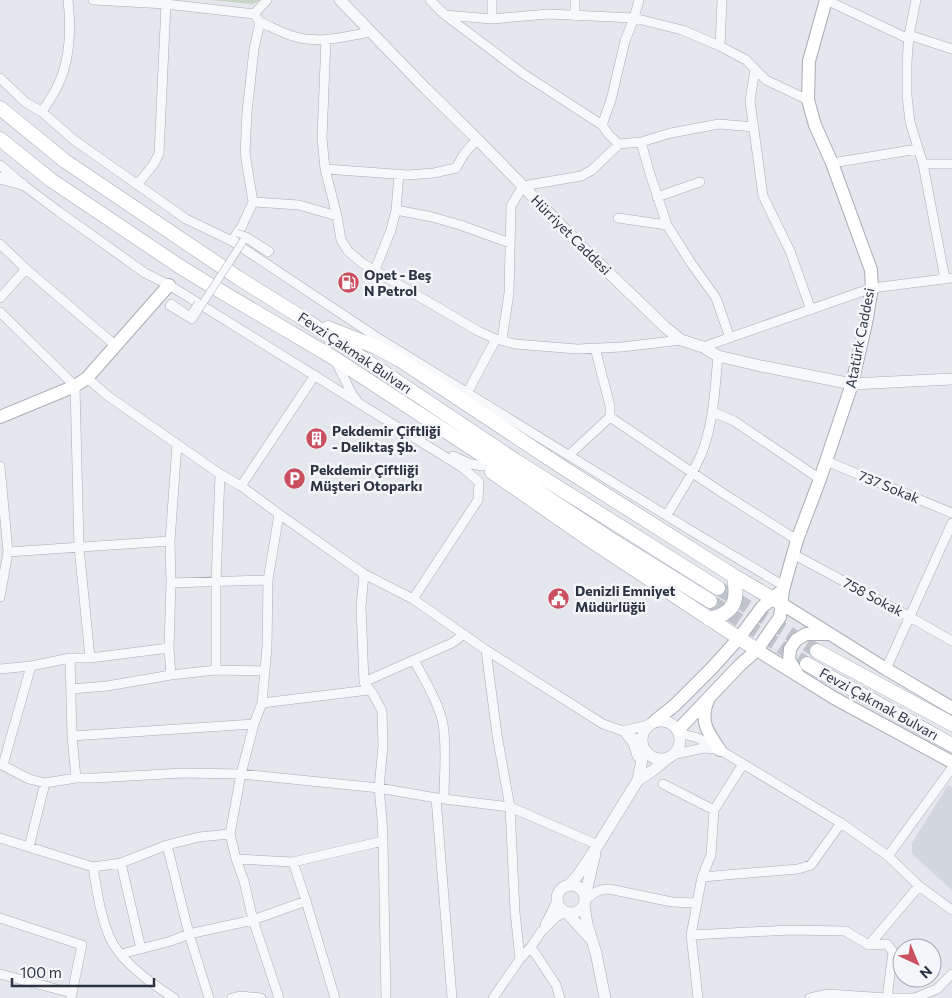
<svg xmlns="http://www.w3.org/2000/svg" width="952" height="998" viewBox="0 0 952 998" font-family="Commissioner,sans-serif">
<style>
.built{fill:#d2d6dd}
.green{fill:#c9d5c6}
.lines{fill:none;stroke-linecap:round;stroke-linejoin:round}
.primary-tunnel{stroke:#bfc3ca;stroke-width:14;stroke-dasharray:14 7;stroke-linecap:butt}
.minor-casing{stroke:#a9aeb6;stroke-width:10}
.tertiary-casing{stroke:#a9aeb6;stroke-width:12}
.secondary-casing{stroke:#a9aeb6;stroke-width:14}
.primary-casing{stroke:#a4abb7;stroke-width:15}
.minor{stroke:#f7f8fa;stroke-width:9}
.tertiary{stroke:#f7f8fa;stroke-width:11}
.secondary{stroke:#fff;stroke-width:12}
.primary{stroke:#fff;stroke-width:14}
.pedestrian-bridge-casing{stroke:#a9aeb6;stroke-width:8;stroke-linecap:butt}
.pedestrian-bridge{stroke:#f7f8fa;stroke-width:7}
.labels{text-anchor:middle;stroke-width:5;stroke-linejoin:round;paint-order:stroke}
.street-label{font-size:14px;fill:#2c3444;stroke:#f4f6f9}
.poi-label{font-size:14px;font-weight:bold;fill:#2c3444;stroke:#f4f6f9;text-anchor:start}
</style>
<rect width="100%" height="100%" fill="#e4e7ec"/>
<path class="built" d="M948 785 952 787V890L912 854V843Z"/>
<path class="green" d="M210 0H262L252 4Z"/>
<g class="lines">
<path class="primary-tunnel" d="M718 588 817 651
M710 601 807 664"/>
<defs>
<path id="minor" d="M93 0 166 4 254 14
M430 0 445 15 522 73 602 125 609 135 619 144 641 142 671 133 719 124 754 127
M492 0V19
M575 0V16
M826 0 909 39
M916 0 909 35 907 62V96L910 122 923 164 945 279
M445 15 492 19 548 14 634 18 682 30 720 46 746 60 766 80 808 100
M260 22C272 27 284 34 296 37 320 44 347 36 371 32
M909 35 952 49
M326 39 322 138 325 169 337 216 341 240 348 251 362 263 478 331 496 339 515 344 577 349 622 347 681 340
M720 46 722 0
M755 69 750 101 763 196 790 251 811 310
M0 78 25 102 42 112 74 140 186 219 232 241 375 336 690 530 784 586
M42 112C47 103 54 94 58 85 70 60 71 27 68 0
M602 125 611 100 625 41 634 18 639 0
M641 142 650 174 667 225 691 263 716 298 730 338
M832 163 918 149
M923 164H952
M0 165 22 184 58 211 145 273 169 285 463 468 479 482 478 500 413 599
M325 169 408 175 434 173 456 168 464 154 477 139
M137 185 153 165 159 154 166 4
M657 197 700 182
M253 202 299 205 337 216
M396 210 432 217 460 225 510 243
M618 218 667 225
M234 238 242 226 253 202 245 153 247 112 254 49 260 22 254 14 267 0
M0 244 26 269 115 345
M375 270 391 230 396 210 399 174
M0 298 26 269
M0 312 75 386 79 547 90 658
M502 340 509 293 511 206 523 186 581 176 592 170 619 144
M703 347 872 288 952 278
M595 348 610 406V417L721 492 797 540
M335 360 352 394 357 401
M87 378 108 396 220 474 241 486 279 514 364 574 413 599 486 650 603 724 623 731 642 743
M467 393 496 339
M713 412 734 421 820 479
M177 444 170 541 171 583 169 648 171 675 216 670 264 671
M569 455 610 417
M453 456 471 464 483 466
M826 461 952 513
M0 466 8 552 0 597
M241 486 315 375
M279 514 268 580 267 647 262 703 254 724 241 774 230 834 236 859 244 881 253 920 279 998
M667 515C679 494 697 469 704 447 714 417 715 387 718 356
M8 552 170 541
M793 554 910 617 952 641
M171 583 268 580
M486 650 497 735 510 807 515 912 520 959
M70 658 72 736 76 778
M414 660C425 681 438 701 443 724 447 748 444 774 444 799
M0 669 31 666 70 658H90L169 648
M886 669 952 523
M216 670V582L220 474
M364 682 452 643 464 634
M71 689 107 686 171 675
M262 703 369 690
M623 731 648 725
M679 733 698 738 720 750 841 823 888 856 919 886 952 910
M72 736 254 724
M672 755 703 748 715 749
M0 764 29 779 45 783 76 778H95L182 773 241 774 379 788 436 798 510 807 598 845
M3 765 31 666
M663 784 714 810
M436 798 452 998
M0 838 93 867 121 863 167 845 199 837 230 834
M383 841 386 998
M167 845 189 934 209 998
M29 847 45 783
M888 856 952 768
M236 859 293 862 383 841 382 819 379 788 383 746 382 711 373 694 364 682 361 607 364 574
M293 862 306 901 335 998
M121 863 141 949
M93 867C97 891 100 915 110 938 121 962 152 984 174 998
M702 877 798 869 811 865 841 823
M585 900C593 893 599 889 609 889L672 902 696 903
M0 918 82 945 71 998
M545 925 558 899
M691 935 790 930 845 931 869 945 887 944 893 952 887 998
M869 945 919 886
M531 947 556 985 560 998
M121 954 171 941 189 934 253 920 306 901
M0 974 72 993
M232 998 240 996 261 998
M493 998 520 959 531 947 541 932 555 918 565 912
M698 998 691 935 702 877 711 855 714 810 743 764
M810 998 828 994 887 998H915L937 989 952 974"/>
<path id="tertiary" d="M340 0 426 89 477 139 582 247 665 327 681 340 703 347 718 356 761 366 852 384 952 379
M0 178 22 184
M642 740a19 19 0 1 1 38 0a19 19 0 1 1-38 0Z
M627 734 634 743 638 756
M638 780 652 771 668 758
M557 899a14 14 0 1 1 28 0a14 14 0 1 1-28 0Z
M568 886 578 875 598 845 638 780 644 749
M585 896 595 854
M584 905 587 924 596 953 605 998
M567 913 590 938"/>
<path id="secondary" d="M0 417 75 386 87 378 169 285
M782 604 886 669 952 708
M757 650 834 698 952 762
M797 673 789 660 790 649 796 640 806 634H829
M708 700C699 721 708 733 720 750
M655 721 675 705 712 668 739 638 762 607 779 593
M678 730 740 665 757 650 780 617 783 590 797 540 820 479 852 384 866 323 872 288 871 270 832 163 815 125 808 100 809 61 826 0"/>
<path id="primary" d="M0 108 65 161 240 279 301 317 516 461 718 588
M0 139 51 180 179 266 205 282 334 358 609 538 710 601
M328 328 376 347 400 360 562 467 734 576 782 604
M492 472 593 542 757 650
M709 619C736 613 738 600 734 576
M817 651 952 724
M807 664 952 745"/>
</defs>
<use href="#minor" class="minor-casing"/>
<use href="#tertiary" class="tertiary-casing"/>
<use href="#secondary" class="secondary-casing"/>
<use href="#primary" class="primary-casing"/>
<use href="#minor" class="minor"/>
<use href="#tertiary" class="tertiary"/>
<use href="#secondary" class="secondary"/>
<use href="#primary" class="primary"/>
<defs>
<path id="pedestrian-bridge" d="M198 303 190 316 171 303 169 306 192 320 245 238 268 253 270 251 246 236 237 233"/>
</defs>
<use href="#pedestrian-bridge" class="pedestrian-bridge-casing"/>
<use href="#pedestrian-bridge" class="pedestrian-bridge"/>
</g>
<defs>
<symbol id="fuel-disc" viewBox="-11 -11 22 22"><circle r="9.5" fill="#ca5060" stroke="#f4f6f9"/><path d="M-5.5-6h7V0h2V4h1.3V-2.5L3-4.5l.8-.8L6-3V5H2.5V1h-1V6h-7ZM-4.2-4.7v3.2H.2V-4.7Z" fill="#fff"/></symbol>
<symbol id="building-disc" viewBox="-11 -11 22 22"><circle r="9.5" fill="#ca5060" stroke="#f4f6f9"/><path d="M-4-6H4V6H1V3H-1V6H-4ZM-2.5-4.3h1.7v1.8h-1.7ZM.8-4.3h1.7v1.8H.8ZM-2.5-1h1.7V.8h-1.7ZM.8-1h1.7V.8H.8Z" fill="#fff"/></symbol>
<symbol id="parking-disc" viewBox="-11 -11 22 22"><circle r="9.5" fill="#ca5060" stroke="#f4f6f9"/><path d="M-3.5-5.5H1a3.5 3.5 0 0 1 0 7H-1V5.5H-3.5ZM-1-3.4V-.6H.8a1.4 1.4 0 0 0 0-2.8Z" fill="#fff"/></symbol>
<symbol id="civic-disc" viewBox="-11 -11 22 22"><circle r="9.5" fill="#ca5060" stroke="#f4f6f9"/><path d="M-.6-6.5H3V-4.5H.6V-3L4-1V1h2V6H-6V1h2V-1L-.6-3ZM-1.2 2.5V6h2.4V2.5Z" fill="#fff"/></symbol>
</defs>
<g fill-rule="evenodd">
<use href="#fuel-disc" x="336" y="270" width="25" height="25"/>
<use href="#building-disc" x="304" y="426" width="25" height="25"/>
<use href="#parking-disc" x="282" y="466" width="25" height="25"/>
<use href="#civic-disc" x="546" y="586" width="25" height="25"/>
</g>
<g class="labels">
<g class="street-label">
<text transform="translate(571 235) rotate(45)" y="5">Hürriyet Caddesi</text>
<text transform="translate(860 338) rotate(-79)" y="5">Atatürk Caddesi</text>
<text transform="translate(355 353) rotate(34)" y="5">Fevzi Çakmak Bulvarı</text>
<text transform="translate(889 487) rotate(22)" y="5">737 Sokak</text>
<text transform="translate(873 597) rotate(28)" y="5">758 Sokak</text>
<text transform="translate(879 704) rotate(29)" y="5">Fevzi Çakmak Bulvarı</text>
</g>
<g class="poi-label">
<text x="364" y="280">Opet - Beş<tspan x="364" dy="16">N Petrol</tspan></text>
<text x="332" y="436">Pekdemir Çiftliği<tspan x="332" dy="16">- Deliktaş Şb.</tspan></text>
<text x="310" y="475">Pekdemir Çiftliği<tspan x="310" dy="16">Müşteri Otoparkı</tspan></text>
<text x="575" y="596">Denizli Emniyet<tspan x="575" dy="16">Müdürlüğü</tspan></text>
</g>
</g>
<g transform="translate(917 963) rotate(136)"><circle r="24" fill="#f4f6f9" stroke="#a4a8b1"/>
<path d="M0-4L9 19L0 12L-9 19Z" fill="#ca5060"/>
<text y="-8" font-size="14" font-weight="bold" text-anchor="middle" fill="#2c3444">N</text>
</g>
<path d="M12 978v8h142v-8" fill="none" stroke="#2c3444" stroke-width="2.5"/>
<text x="20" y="978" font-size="15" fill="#2c3444" stroke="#f4f6f9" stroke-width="4" paint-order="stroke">100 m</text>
</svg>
